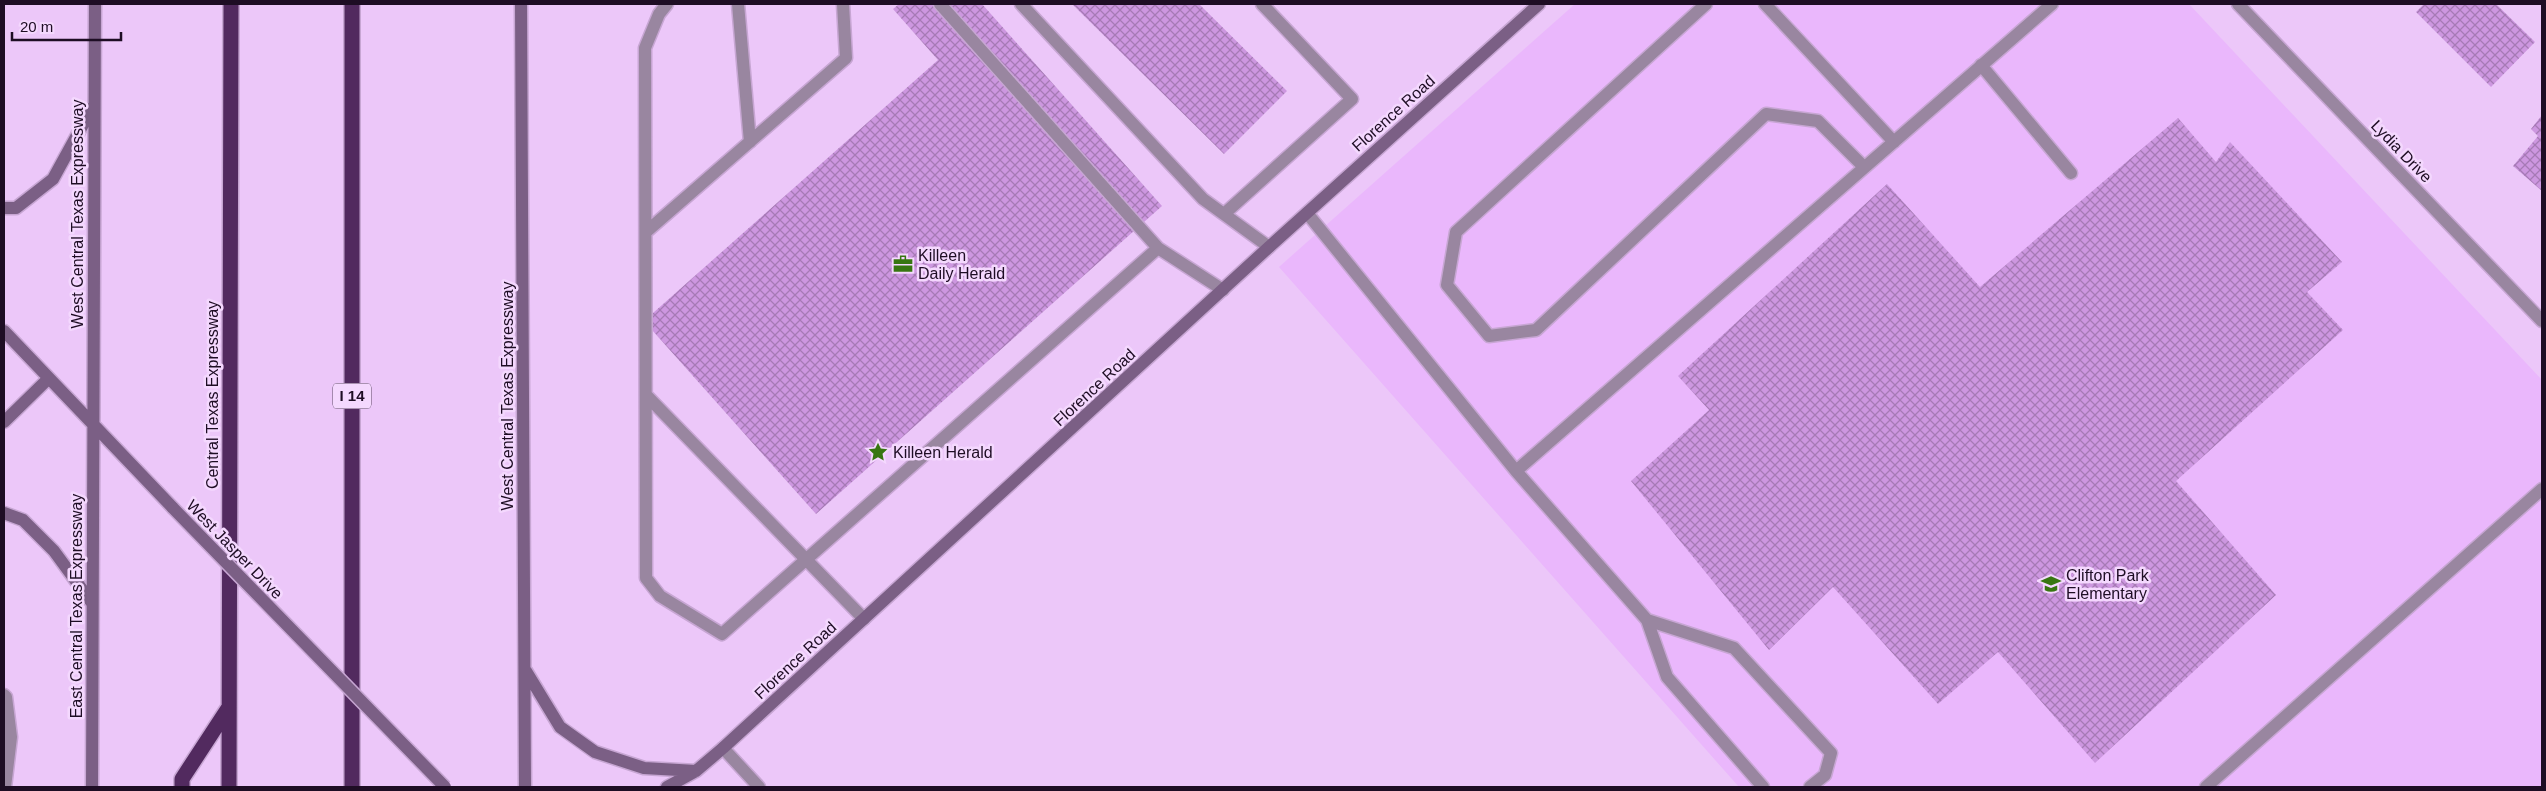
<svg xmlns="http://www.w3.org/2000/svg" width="2546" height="791" viewBox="0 0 2546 791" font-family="Arial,sans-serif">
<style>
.built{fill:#eab7fc}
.building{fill:url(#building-cross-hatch)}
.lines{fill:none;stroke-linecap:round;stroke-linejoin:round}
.lane-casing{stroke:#c7a6d3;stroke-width:15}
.street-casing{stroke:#c7a6d3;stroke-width:15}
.secondary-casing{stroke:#c7a6d3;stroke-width:15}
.highway-casing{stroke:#c7a6d3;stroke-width:18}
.lane{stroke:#9986a0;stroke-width:12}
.street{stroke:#9986a0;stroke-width:12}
.secondary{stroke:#7b5f85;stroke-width:12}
.highway{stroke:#522a5f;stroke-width:15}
.secondary-bridge-casing{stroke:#c7a6d3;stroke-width:15;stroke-linecap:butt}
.secondary-bridge{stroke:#7b5f85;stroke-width:12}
.labels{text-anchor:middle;stroke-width:5;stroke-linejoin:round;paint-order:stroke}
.shield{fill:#f4d8fe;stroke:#5e4a65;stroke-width:1}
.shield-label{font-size:15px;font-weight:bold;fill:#1e0d24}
.street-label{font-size:16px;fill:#1e0d24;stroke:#f4d8fe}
.poi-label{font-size:16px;fill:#1e0d24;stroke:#f4d8fe;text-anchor:start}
</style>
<defs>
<pattern id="building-cross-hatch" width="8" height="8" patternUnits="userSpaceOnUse" patternTransform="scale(1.25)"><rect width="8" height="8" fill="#cd97e0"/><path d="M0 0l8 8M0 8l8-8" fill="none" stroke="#a67ab5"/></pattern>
</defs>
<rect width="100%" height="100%" fill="#ecc7f9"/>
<path class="built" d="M1575 4H2189L2542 380V787H1739L1279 267Z"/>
<path class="building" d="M899 4H982L1162 206 816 514 644 321 938 60 893 9Z
M1072 4H1199L1287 91 1224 154Z
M2424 4H2496L2535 42 2491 87 2416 12Z
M2542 115V191L2513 166 2538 136 2531 129Z
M2178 118 2216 162 2230 142 2342 262 2307 292 2343 330 2176 481 2276 595 2095 763 1998 652 1938 704 1833 587 1769 650 1631 481 1709 410 1678 376 1887 184 1980 287Z"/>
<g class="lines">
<defs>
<path id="lane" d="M667 4 659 14 645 48 646 578 660 596 722 634 1158 248
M738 4 750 142
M940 4 1158 248 1223 290
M1021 4 1203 199 1269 247
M1706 4 1456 232 1447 285 1489 336 1536 330 1766 114 1818 121 1864 167
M1765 4 1894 142
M1981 65 2071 173
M1307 213 1516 471 1647 620 1667 677 1763 787
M1224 214 1352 99 1262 4
M646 232 846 58 843 4
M646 395 864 619
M1516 471 2052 4
M1647 620 1734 648 1831 753 1825 775 1810 787
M4 695 6 697 11 737 5 787
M723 748 759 787
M2206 787 2542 489"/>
<path id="street" d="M2238 4 2542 321"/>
<path id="secondary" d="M521 4 525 787
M4 208H16L53 179 92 108
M4 331 173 508
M4 422 49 378
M4 513 23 520 54 551 92 603
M526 671 560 727 595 752 644 768 696 771
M92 787 95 4
M667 787 696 771 723 748 1269 247 1539 4"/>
<path id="highway" d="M182 787V779L229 707
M229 787 231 4
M352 787V4"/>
</defs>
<use href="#lane" class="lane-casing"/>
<use href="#street" class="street-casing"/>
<use href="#secondary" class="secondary-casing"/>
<use href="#highway" class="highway-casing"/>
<use href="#lane" class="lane"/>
<use href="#street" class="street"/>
<use href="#secondary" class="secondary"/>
<use href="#highway" class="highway"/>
<defs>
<path id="secondary-bridge" d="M173 508 445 787"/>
</defs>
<use href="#secondary-bridge" class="secondary-bridge-casing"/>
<use href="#secondary-bridge" class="secondary-bridge"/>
</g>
<defs>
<symbol id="office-bare" viewBox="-9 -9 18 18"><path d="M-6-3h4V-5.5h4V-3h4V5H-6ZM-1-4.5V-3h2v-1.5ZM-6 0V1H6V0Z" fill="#377611" stroke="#f4d8fe" stroke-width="2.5" paint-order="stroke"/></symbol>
<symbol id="sight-bare" viewBox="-9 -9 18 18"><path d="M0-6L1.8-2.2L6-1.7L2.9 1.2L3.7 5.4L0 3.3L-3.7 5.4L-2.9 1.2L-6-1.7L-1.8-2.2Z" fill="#377611" stroke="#f4d8fe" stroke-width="2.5" paint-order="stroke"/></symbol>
<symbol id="school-bare" viewBox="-9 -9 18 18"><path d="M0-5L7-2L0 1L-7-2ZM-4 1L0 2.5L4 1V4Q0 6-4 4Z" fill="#377611" stroke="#f4d8fe" stroke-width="2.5" paint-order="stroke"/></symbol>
</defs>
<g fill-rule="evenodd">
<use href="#office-bare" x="889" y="250" width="28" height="28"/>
<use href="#sight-bare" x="864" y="438" width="28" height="28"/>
<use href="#school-bare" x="2037" y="570" width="28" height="28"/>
</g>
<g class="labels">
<rect class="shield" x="333" y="383.5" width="38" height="25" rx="4"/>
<g class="shield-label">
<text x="352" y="401">I 14</text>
</g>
<g class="street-label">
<text transform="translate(1393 113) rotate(-42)" y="6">Florence Road</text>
<text transform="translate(2402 151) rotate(46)" y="6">Lydia Drive</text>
<text transform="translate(77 214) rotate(-90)" y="6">West Central Texas Expressway</text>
<text transform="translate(1094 387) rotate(-43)" y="6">Florence Road</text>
<text transform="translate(212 395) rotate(-90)" y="6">Central Texas Expressway</text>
<text transform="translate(507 396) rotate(-90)" y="6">West Central Texas Expressway</text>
<text transform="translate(235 549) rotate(46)" y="6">West Jasper Drive</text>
<text transform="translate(76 606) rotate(-90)" y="6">East Central Texas Expressway</text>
<text transform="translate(795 660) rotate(-43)" y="6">Florence Road</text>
</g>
<g class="poi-label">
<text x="918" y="261">Killeen<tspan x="918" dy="18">Daily Herald</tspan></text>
<text x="893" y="458">Killeen Herald</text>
<text x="2066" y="581">Clifton Park<tspan x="2066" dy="18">Elementary</tspan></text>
</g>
</g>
<rect width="2546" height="791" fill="none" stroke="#1e0d24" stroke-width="10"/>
<path d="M12 32v8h109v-8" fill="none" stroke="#1e0d24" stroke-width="2.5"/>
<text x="20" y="32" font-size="15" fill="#1e0d24" stroke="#f4d8fe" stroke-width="4" paint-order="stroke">20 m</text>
</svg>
